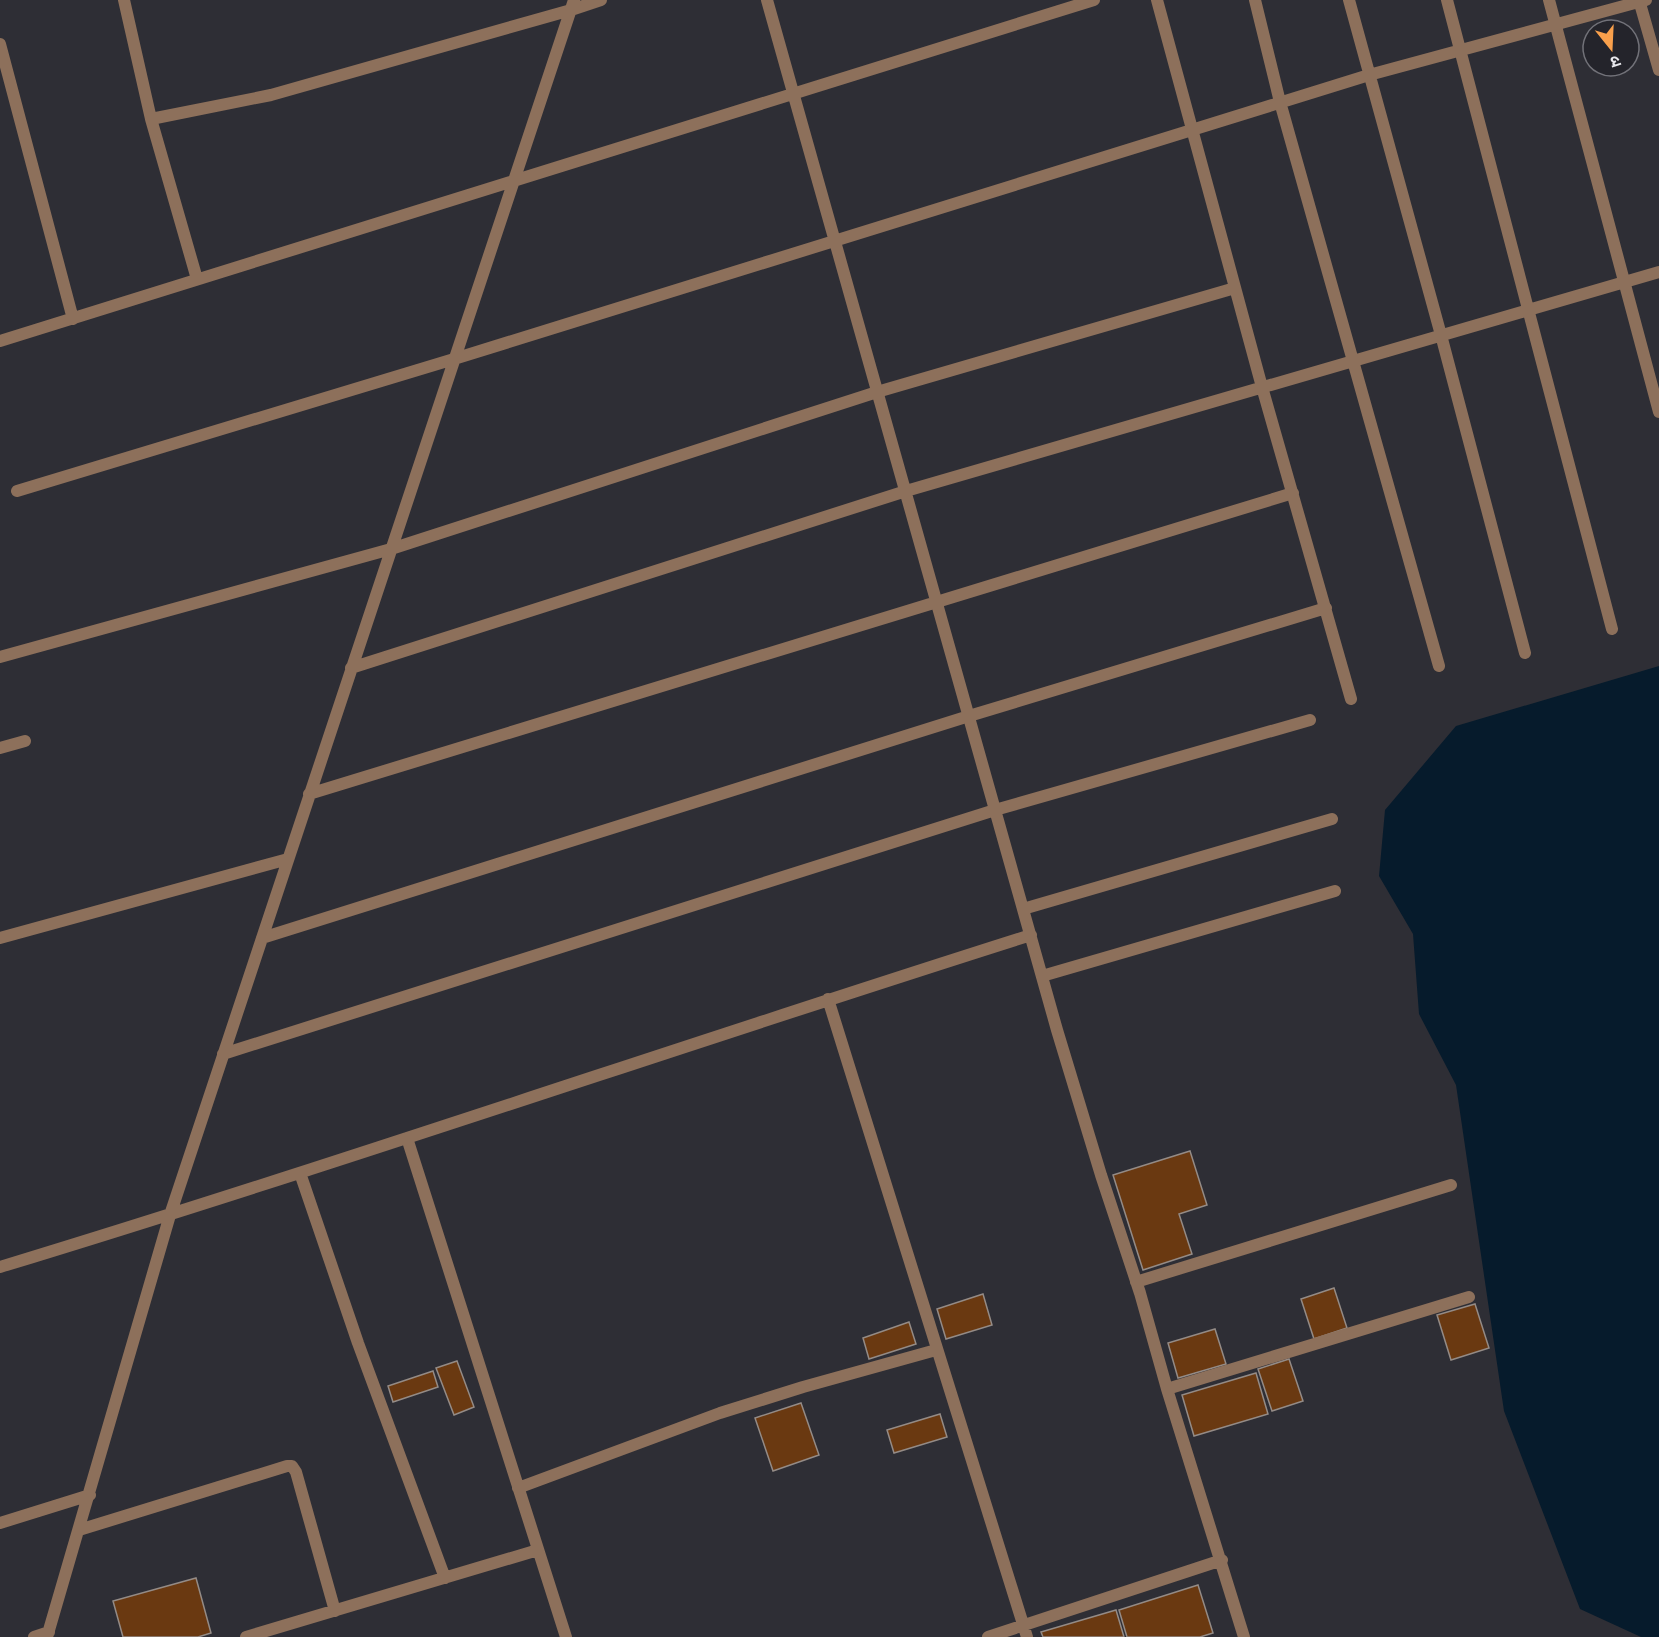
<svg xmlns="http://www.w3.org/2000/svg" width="1659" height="1637" viewBox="0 0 1659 1637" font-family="Karla,'Noto Sans Devanagari',sans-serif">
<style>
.water{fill:#061b2c}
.building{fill:#6a3911;stroke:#948b86;stroke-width:1.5}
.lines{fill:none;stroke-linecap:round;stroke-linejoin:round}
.minor{stroke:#8d705b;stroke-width:12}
</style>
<rect width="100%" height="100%" fill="#2e2e35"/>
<path class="water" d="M1659 666V1637H1641L1580 1609 1504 1411 1456 1085 1419 1014 1413 934 1379 876 1385 810 1456 726Z"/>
<path class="building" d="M1190 1151 1207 1205 1179 1214 1192 1254 1143 1270 1113 1175Z
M1334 1288 1347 1328 1314 1339 1301 1299Z
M983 1294 992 1325 946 1339 937 1309Z
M1475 1304 1489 1348 1451 1360 1437 1315Z
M909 1322 916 1344 869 1359 863 1338Z
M1215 1329 1226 1364 1178 1378 1168 1343Z
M1289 1359 1303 1401 1272 1411 1258 1369Z
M457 1361 474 1407 454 1415 436 1368Z
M433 1371 438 1387 393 1402 388 1386Z
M1256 1373 1268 1414 1194 1436 1182 1395Z
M801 1403 819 1455 773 1471 755 1418Z
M940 1414 947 1437 894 1453 887 1430Z
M196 1578 211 1633 198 1637H123L113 1601Z
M1198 1585 1213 1633 1200 1637H1127L1119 1610Z
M1116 1610 1124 1637H1043L1041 1632Z"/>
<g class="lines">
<path class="minor" d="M124 0 151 119 197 279
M767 0 1057 1030 1101 1175 1140 1293 1167 1389 1244 1637
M1157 0 1262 387 1351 699
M1255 0 1280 102 1439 666
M1349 0 1441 335 1525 653
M1447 0 1612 629
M1549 0 1659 412
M1639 0 1659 70
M0 44 73 319
M151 119 271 95 571 10 601 0
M0 341 1094 0
M17 491 454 359 1369 75 1646 0
M0 657 391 549 877 392 1235 288
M351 668 906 491 1659 272
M0 748 25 741
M309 794 1293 493
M1023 909 1332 819
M0 938 288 859
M262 938 969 716 1326 608
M1042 976 1335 891
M828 999 1027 1637
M223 1054 995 810 1310 720
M407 1138 566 1637
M300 1173 358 1343 445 1578
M0 1267C345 1162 686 1044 1031 935
M1136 1282 1451 1185
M1167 1389 1469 1297
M518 1488 720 1413 803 1387 936 1350
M0 1523 90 1495
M79 1530 287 1466H292L296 1472 335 1611
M34 1637 49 1632
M47 1637 170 1215 574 0
M246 1637 538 1550
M988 1637 1222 1560"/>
</g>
<g transform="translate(1611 48) rotate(162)"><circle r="28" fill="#24242b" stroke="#727279" stroke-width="1.5"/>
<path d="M0-4.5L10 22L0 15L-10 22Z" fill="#f9a04c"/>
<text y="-9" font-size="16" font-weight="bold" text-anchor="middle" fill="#e8e8ed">उ</text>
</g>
</svg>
